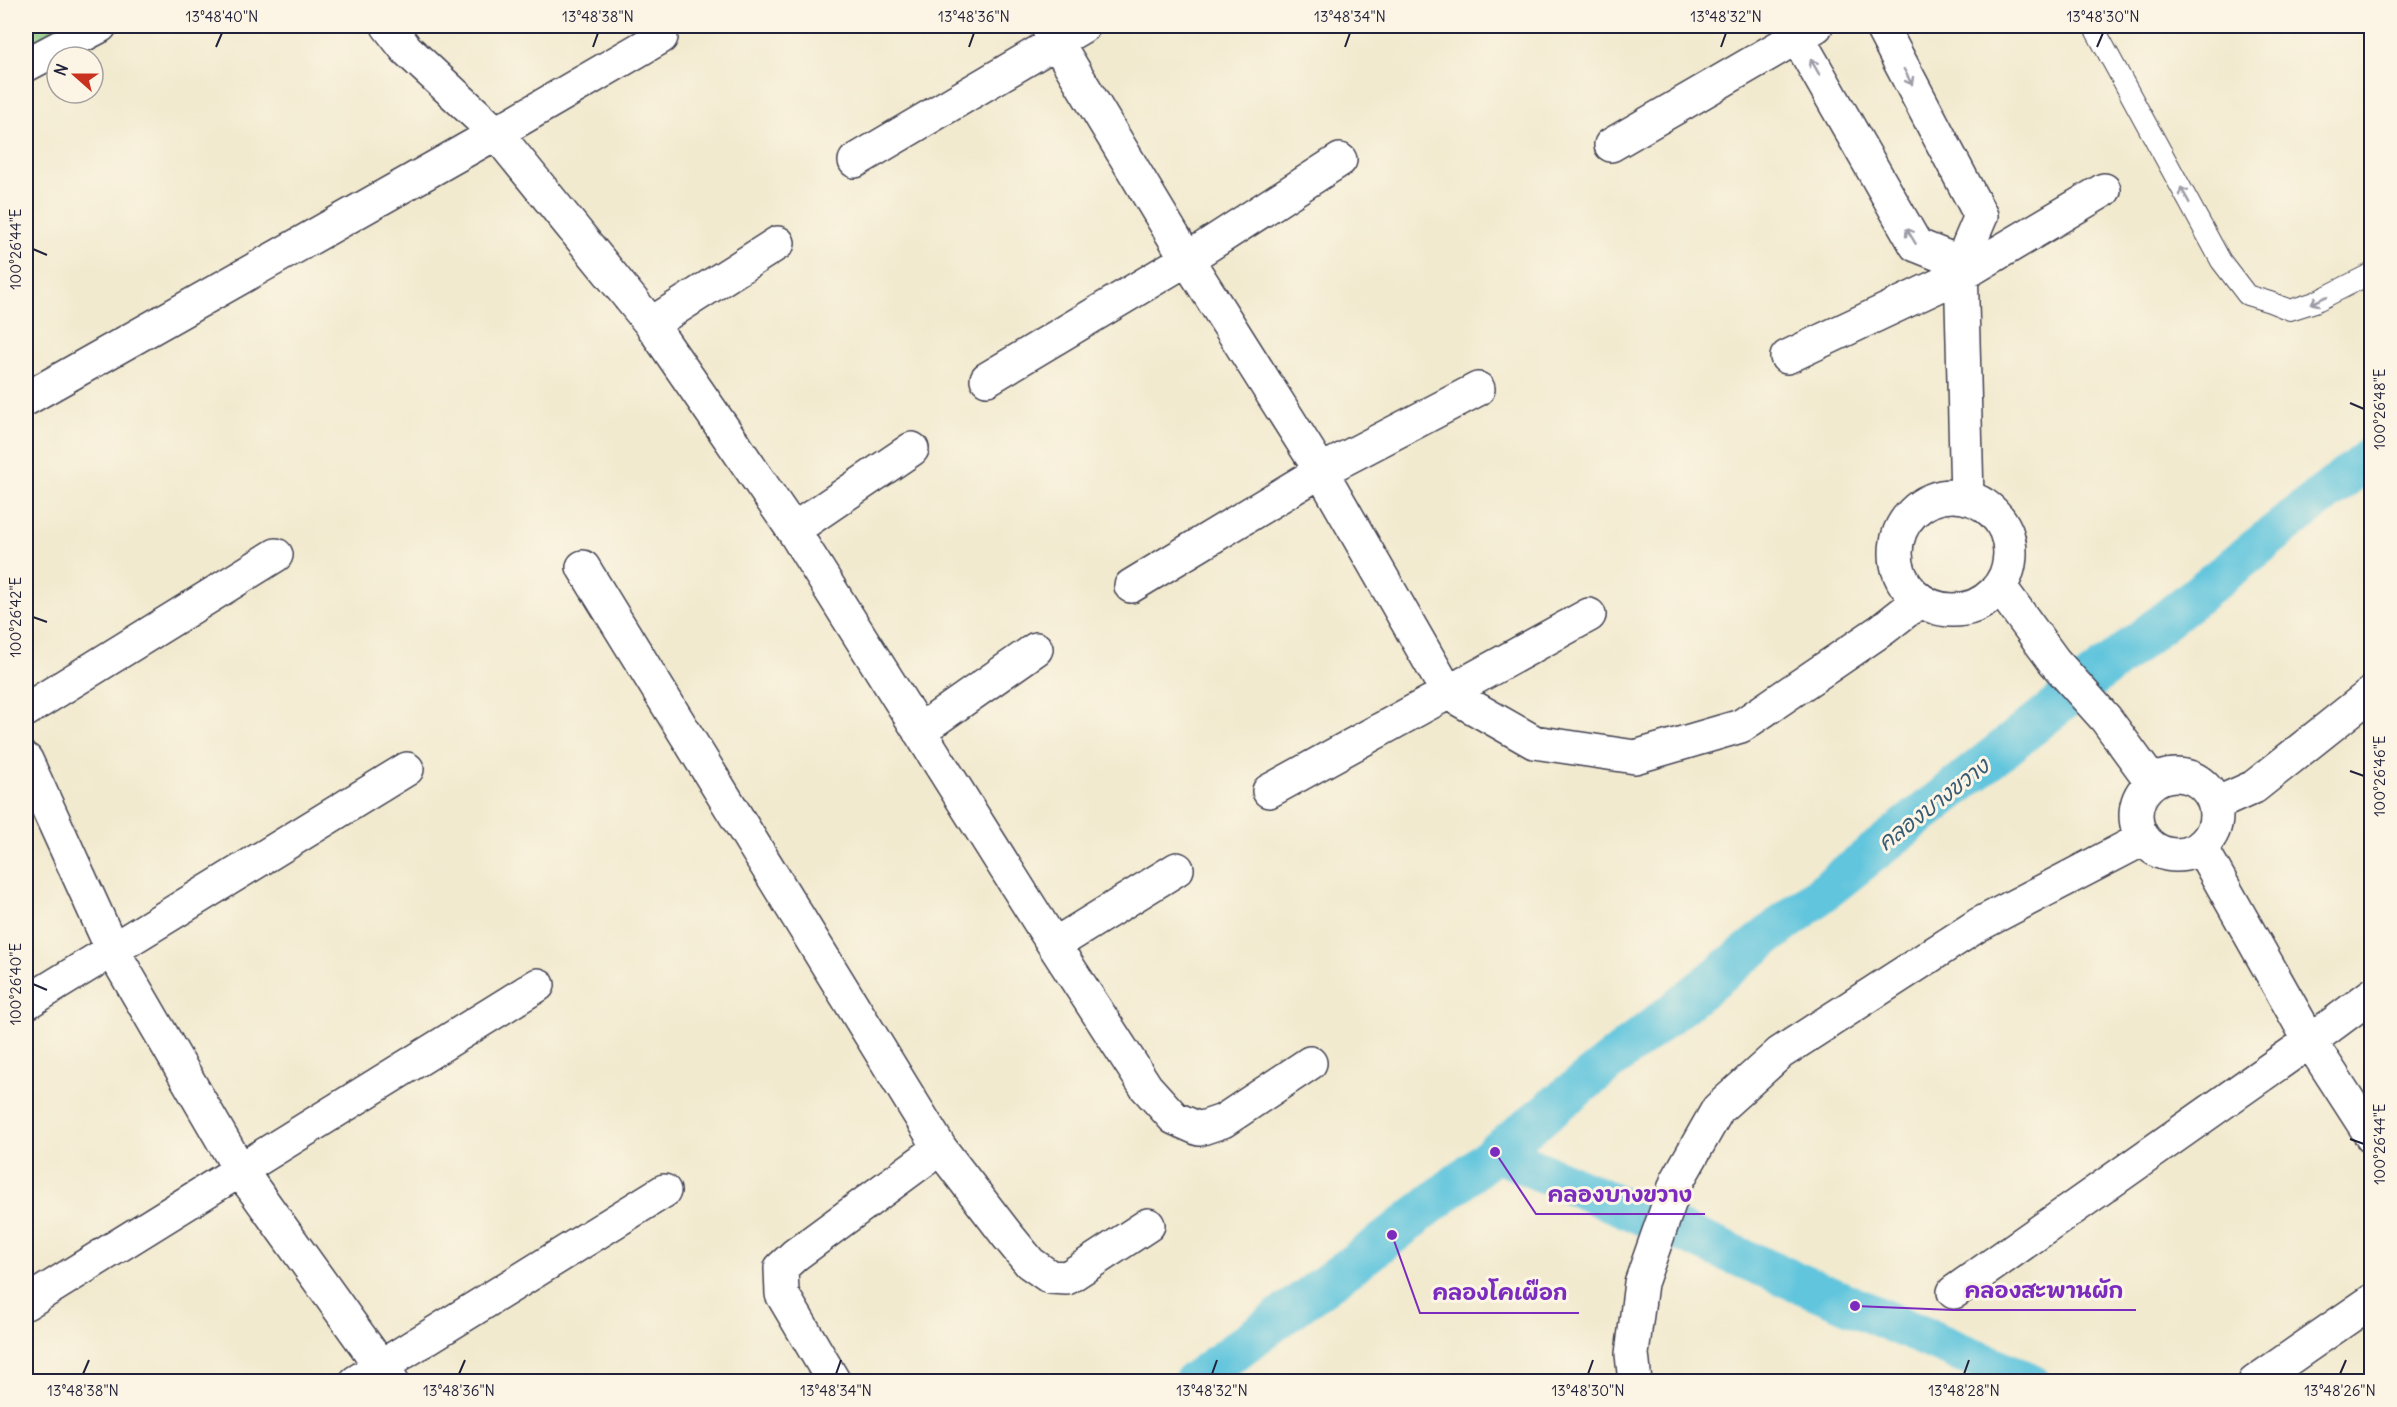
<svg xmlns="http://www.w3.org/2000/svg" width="2397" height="1407" viewBox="0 0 2397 1407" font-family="Delius,'Playpen Sans Thai',sans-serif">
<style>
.park{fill:url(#park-crowns);stroke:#567760;stroke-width:1.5}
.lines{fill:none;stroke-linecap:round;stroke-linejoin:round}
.canal{stroke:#60c5dd;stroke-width:40}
.service-casing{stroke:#414051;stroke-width:22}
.minor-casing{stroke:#414051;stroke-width:36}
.service{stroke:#fff;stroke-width:20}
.minor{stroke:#fff;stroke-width:33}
.oneway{stroke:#9c9ca7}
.ticks{fill:none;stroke:#22223b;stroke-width:2}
.labels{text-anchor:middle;stroke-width:6;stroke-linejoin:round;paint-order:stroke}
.water-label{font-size:22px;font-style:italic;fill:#385b74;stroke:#fcf5e5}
.leader{fill:none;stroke:#7b2cbf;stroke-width:2}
.callout-dot{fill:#7b2cbf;stroke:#fcf5e5;stroke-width:2}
.callout-label{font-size:22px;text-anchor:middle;font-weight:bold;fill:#7b2cbf;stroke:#fcf5e5;stroke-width:6;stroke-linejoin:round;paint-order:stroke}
.neatline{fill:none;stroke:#22223b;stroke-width:2}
.ticks-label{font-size:15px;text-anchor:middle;fill:#22223b}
</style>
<defs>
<pattern id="park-crowns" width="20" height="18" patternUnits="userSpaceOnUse" patternTransform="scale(1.5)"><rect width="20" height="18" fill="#8bcc84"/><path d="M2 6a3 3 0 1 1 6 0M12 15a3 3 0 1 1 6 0" fill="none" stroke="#78af73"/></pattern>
</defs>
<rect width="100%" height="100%" fill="#fcf5e5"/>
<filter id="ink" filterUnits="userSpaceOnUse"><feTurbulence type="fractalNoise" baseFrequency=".0167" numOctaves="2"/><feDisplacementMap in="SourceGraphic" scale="12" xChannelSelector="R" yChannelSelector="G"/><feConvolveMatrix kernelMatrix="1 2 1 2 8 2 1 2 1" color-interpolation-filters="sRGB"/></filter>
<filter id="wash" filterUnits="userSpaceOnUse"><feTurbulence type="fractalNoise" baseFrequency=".008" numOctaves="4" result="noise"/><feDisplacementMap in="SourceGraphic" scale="24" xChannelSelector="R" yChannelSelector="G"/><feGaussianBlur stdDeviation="1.35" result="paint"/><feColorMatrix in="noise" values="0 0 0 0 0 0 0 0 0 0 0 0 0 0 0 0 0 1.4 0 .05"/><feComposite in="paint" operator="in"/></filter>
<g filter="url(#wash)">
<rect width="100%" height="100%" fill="#f2eacf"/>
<path class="park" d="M26 26H58L26 50Z"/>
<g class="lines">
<path class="canal" d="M1495 1152 2030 1382
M1193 1382 1392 1235 2372 456"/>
</g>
</g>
<g filter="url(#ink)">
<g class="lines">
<defs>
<path id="service" d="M2093 26 2221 261 2247 295 2270 302 2290 310 2315 302 2372 273"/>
<path id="minor" d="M388 26 406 49 496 133 651 324 793 530 1054 945 1146 1087 1174 1118 1199 1129 1223 1121 1310 1063
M1047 26 1187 259 1321 471 1448 693 1534 742 1635 757 1741 726 1883 629 1920 600
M1791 26 1916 245 1961 263
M1881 26 1981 216 1961 263 1967 498
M26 65 100 26
M1611 145 1816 26
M855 161 1083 26
M651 324 778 243
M1787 357 1961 275 2104 190
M987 379 1187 259 1340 160
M26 399 496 133 661 37
M1896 553a57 57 0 1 1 114 0a57 57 0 1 1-114 0Z
M793 530 912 449
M583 567 940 1148 795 1255 781 1268 782 1294 834 1382
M1131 586 1321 471 1478 389
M2000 587 2054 661 2106 719 2152 782
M26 710 276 555
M919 731 1036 649
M26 760 113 951 240 1170 392 1382
M2136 815a40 40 0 1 1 80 0a40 40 0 1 1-80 0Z
M1269 791 1589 615
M2216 804 2254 787 2372 693
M2201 847 2310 1041 2372 1137
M1054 945 1177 869
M26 1003 407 769
M940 1148 1007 1235 1030 1263 1050 1277 1067 1278 1148 1225
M1954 1292 2310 1041 2372 995
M26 1303 538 985
M356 1382 664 1191
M1635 1382 1632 1354 1641 1283 1677 1181 1718 1109 1780 1053 1978 925 2143 839
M2255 1382 2372 1301"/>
</defs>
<use href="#service" class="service-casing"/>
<use href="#minor" class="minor-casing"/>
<use href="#service" class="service"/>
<use href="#minor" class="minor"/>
</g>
<defs><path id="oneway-shaft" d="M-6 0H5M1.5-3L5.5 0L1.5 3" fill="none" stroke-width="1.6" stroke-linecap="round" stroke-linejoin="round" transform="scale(1.5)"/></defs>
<g class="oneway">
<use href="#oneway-shaft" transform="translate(1815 67) rotate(-120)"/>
<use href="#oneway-shaft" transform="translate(1908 77) rotate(62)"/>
<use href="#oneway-shaft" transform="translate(2185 195) rotate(-119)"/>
<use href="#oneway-shaft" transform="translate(1911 236) rotate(-121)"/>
<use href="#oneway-shaft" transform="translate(2319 300) rotate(155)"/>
</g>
</g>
<path class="ticks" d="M216 47 222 33M593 47 598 33M969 47 974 33M1345 47 1350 33M1721 47 1726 33M2097 47 2103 33M33 249 47 255M2350 403 2364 409M33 617 47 622M2350 771 2364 776M33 984 47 990M2350 1139 2364 1144M83 1374 89 1360M459 1374 465 1360M836 1374 841 1360M1212 1374 1217 1360M1588 1374 1593 1360M1964 1374 1969 1360M2340 1374 2346 1360"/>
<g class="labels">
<g class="water-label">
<text transform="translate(1933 804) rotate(-38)" y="8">คลองบางขวาง</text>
</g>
</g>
<path class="leader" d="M1495 1152L1536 1214H1705M1855 1306L1953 1310H2136M1392 1235L1420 1313H1579"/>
<g class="callout-dot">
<circle cx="1495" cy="1152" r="6"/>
<circle cx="1855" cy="1306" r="6"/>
<circle cx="1392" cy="1235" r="6"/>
</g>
<g class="callout-label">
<text x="1620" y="1202">คลองบางขวาง</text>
<text x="2044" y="1298">คลองสะพานผัก</text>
<text x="1500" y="1300">คลองโคเผือก</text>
</g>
<rect width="2397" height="1407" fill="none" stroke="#fcf5e5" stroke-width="66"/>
<g transform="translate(75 75) rotate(291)"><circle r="28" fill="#fcf5e5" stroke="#a5a1a1" stroke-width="1.5"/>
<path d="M0-4.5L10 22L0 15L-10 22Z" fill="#c8321e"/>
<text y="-9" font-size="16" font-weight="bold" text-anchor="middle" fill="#22223b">N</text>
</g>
<rect x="33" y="33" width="2331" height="1341" class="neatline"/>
<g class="ticks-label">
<text x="222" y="22">13°48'40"N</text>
<text x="598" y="22">13°48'38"N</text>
<text x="974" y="22">13°48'36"N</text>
<text x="1350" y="22">13°48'34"N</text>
<text x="1726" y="22">13°48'32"N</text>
<text x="2103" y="22">13°48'30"N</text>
<text transform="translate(16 249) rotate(-90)" y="5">100°26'44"E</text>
<text transform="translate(2380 409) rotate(-90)" y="5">100°26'48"E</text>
<text transform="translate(16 617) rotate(-90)" y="5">100°26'42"E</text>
<text transform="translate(2380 776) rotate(-90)" y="5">100°26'46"E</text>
<text transform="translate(16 984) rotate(-90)" y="5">100°26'40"E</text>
<text transform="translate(2380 1144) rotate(-90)" y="5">100°26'44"E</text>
<text x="83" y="1396">13°48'38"N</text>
<text x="459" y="1396">13°48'36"N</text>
<text x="836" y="1396">13°48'34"N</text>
<text x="1212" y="1396">13°48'32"N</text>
<text x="1588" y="1396">13°48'30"N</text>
<text x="1964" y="1396">13°48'28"N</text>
<text x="2340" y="1396">13°48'26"N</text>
</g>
</svg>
